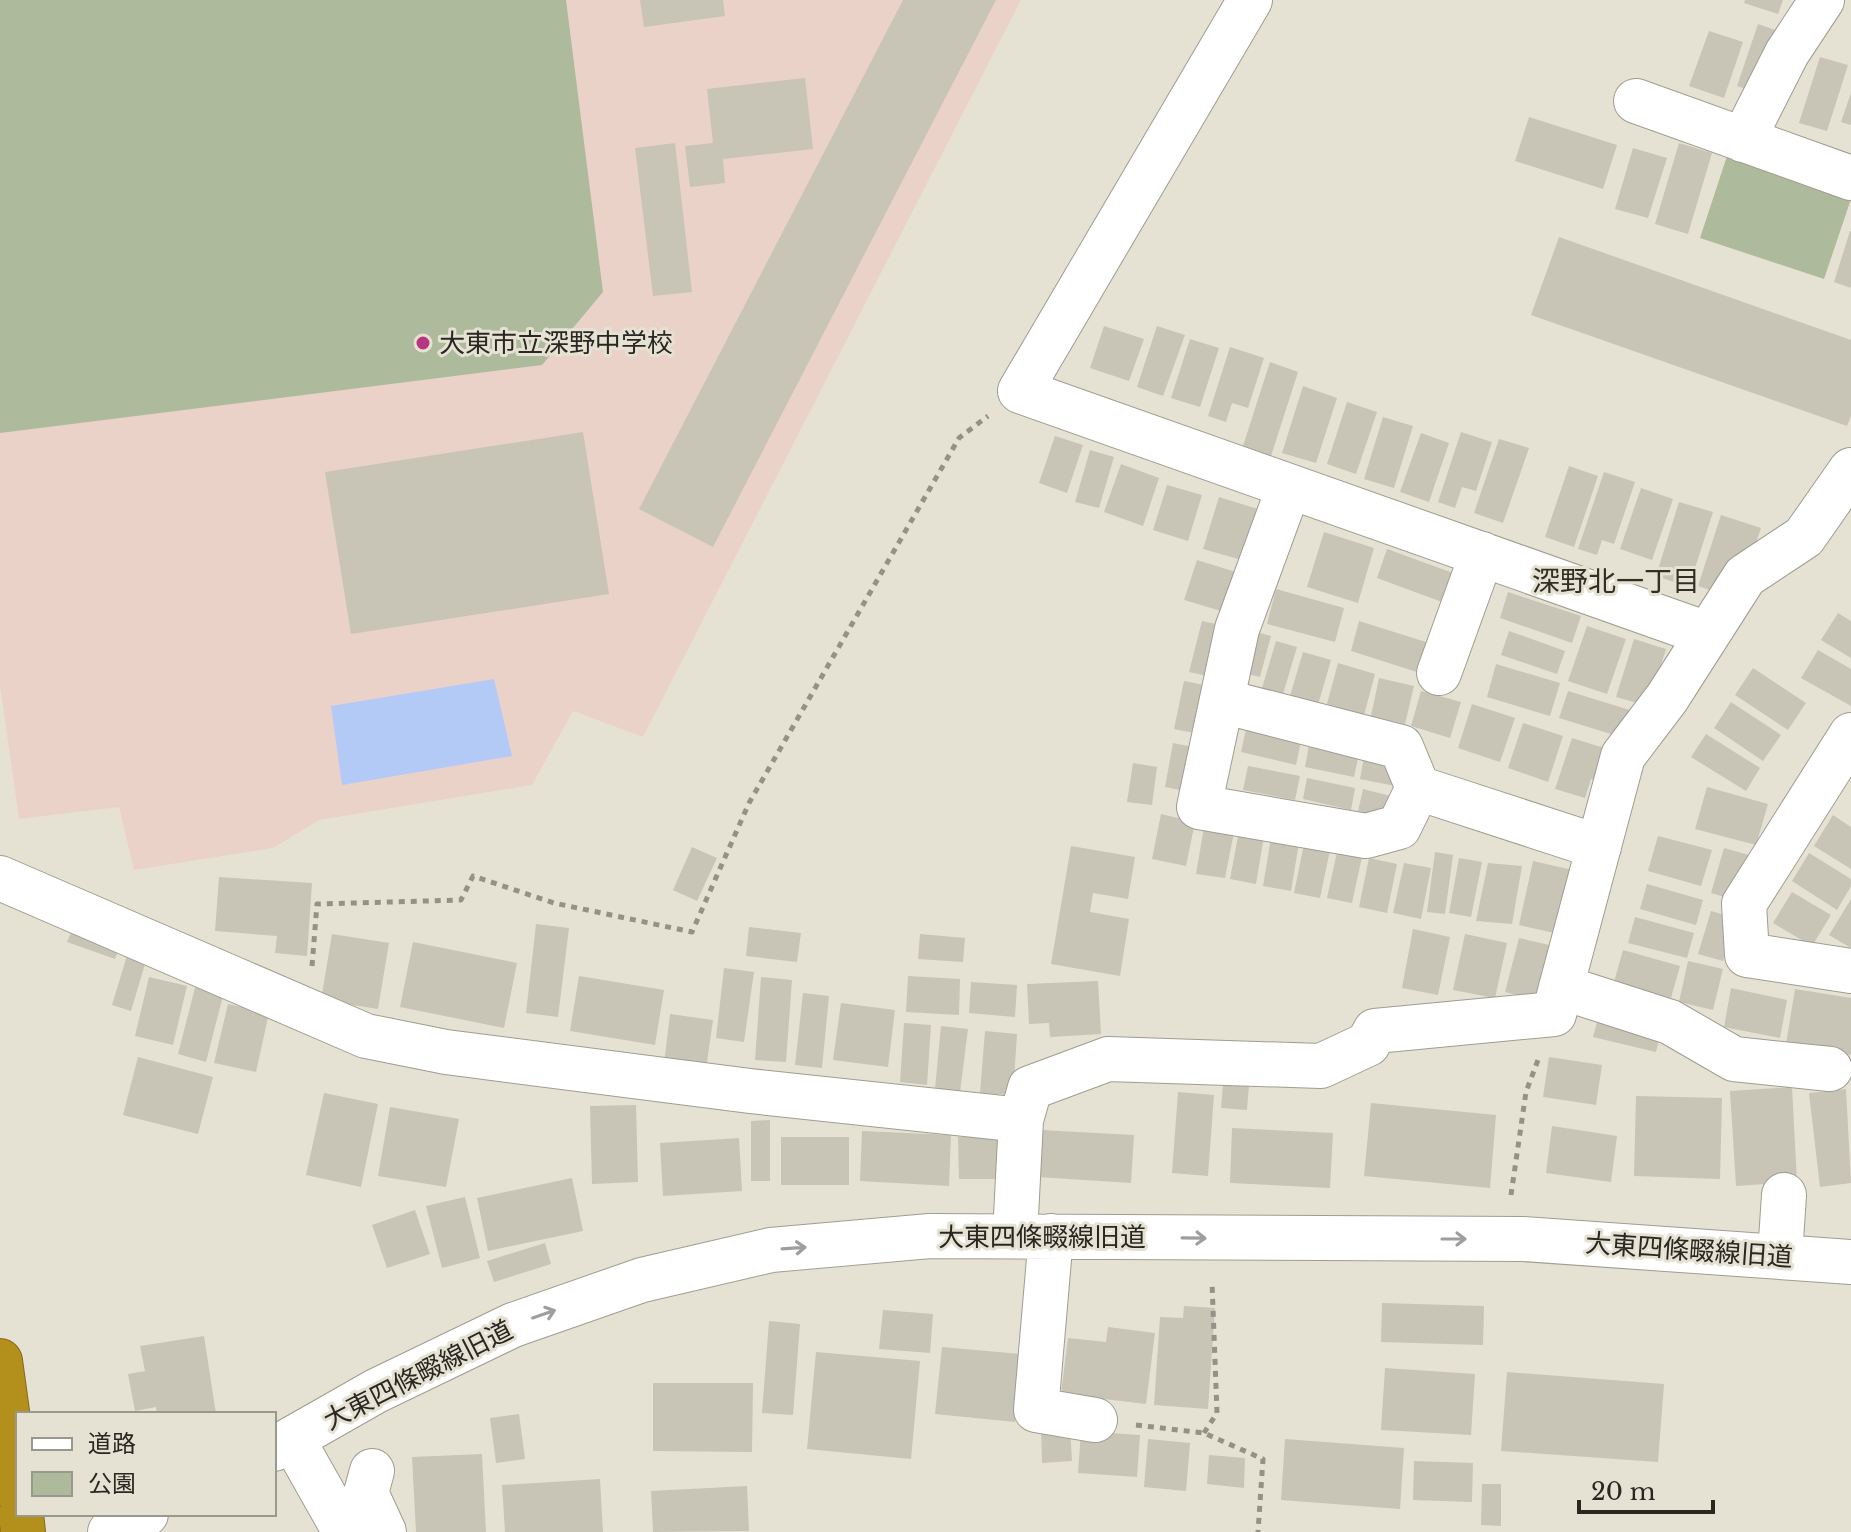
<svg xmlns="http://www.w3.org/2000/svg" width="1851" height="1532" viewBox="0 0 1851 1532" font-family="'Libre Baskerville','Noto Sans JP',serif">
<style>
.education{fill:#ead2c9}
.green{fill:#adba9c}
.water{fill:#b2caf5}
.building{fill:#c8c4b6}
.lines{fill:none;stroke-linecap:round;stroke-linejoin:round}
.minor-casing{stroke:#a09c8f;stroke-width:46}
.highway-casing{stroke:#836b1d;stroke-width:46}
.path{stroke:#949187;stroke-width:5;stroke-dasharray:6 6;stroke-linecap:butt}
.minor{stroke:#fff;stroke-width:44}
.highway{stroke:#b38f1b;stroke-width:44}
.oneway{stroke:#9f9e9c}
.poi-dot{fill:#b73681;stroke:#e6e2d3;stroke-width:3}
.labels{text-anchor:middle;stroke-width:6;stroke-linejoin:round;paint-order:stroke}
.poi-label{font-size:26px;fill:#292722;stroke:#e6e2d3;text-anchor:start}
.street-label{font-size:26px;fill:#292722;stroke:#e6e2d3}
.neighbourhood-label{font-size:28px;fill:#332f24;stroke:#e6e2d3}
</style>
<rect width="100%" height="100%" fill="#e6e2d3"/>
<path class="education" d="M0 0H1021L643 737 573 711 532 785 319 820 273 848 134 870 119 807 19 819 0 686Z"/>
<path class="green" d="M0 0H566L603 292 542 365 0 433Z
M1727 156 1851 199 1824 279 1700 238Z"/>
<path class="water" d="M494 679 512 756 342 785 331 706Z"/>
<path class="building" d="M640 0H723L725 16 644 27Z
M903 0H996L713 547 639 509Z
M1745 0H1783L1778 14 1744 3Z
M1758 24 1781 32 1760 94 1737 86Z
M1709 31 1743 42 1724 98 1689 86Z
M1820 57 1848 65 1827 131 1799 123Z
M805 78 813 149 723 159 725 183 690 187 685 146 713 143 707 89Z
M1851 93V125L1841 122Z
M1529 117 1617 145 1603 189 1515 161Z
M675 143 692 292 653 296 635 148Z
M1679 143 1712 153 1688 234 1655 224Z
M1633 148 1667 158 1648 218 1615 209Z
M1850 231H1851V288L1834 282Z
M1559 237 1851 340V416L1847 426 1531 315Z
M1104 326 1144 339 1129 381 1090 368Z
M1157 326 1185 335 1163 396 1137 387Z
M1190 339 1219 348 1200 407 1171 398Z
M1230 347 1264 358 1248 408 1232 403 1226 422 1208 416Z
M1270 362 1298 372 1271 456 1243 446Z
M1303 386 1337 398 1316 463 1282 453Z
M1347 402 1377 412 1356 474 1327 464Z
M1383 417 1413 426 1394 488 1364 479Z
M583 432 609 594 351 634 325 472Z
M1461 432 1492 442 1476 491 1462 487 1455 508 1438 502Z
M1421 433 1449 443 1429 502 1400 492Z
M1055 436 1083 445 1067 493 1039 483Z
M1499 439 1529 448 1503 523 1474 513Z
M1090 450 1114 457 1099 508 1075 502Z
M1121 464 1159 478 1143 526 1104 512Z
M1569 466 1598 476 1574 547 1545 537Z
M1604 472 1635 482 1614 544 1602 540 1597 555 1578 549Z
M1167 485 1202 495 1188 541 1153 530Z
M1641 488 1673 499 1652 560 1620 549Z
M1219 497 1261 510 1245 561 1203 549Z
M1679 502 1713 512 1689 587 1656 576Z
M1721 515 1761 528 1748 566 1724 595 1698 586Z
M1324 532 1374 548 1358 603 1307 587Z
M1387 549 1453 573 1442 602 1377 578Z
M1197 560 1239 573 1228 613 1184 600Z
M1276 589 1344 608 1335 642 1267 624Z
M1508 592 1581 616 1572 643 1500 618Z
M1838 613 1851 621V658L1821 640Z
M1202 621 1225 626 1212 677 1189 672Z
M1359 621 1429 643 1420 673 1351 651Z
M1587 626 1626 639 1607 694 1568 681Z
M1253 631 1271 636 1260 677 1243 673Z
M1509 631 1565 651 1557 674 1501 655Z
M1634 639 1666 649 1648 706 1616 697Z
M1276 641 1297 647 1283 694 1262 688Z
M1818 650 1851 669V706L1801 678Z
M1303 652 1331 660 1318 705 1290 696Z
M1338 663 1375 674 1364 715 1327 704Z
M1496 664 1560 683 1550 716 1487 697Z
M1753 668 1806 703 1788 730 1735 695Z
M1379 678 1414 686 1405 724 1371 716Z
M1184 681 1209 686 1199 734 1174 729Z
M1421 691 1461 702 1450 738 1411 726Z
M1568 691 1636 712 1627 739 1559 718Z
M1731 702 1781 735 1763 761 1714 728Z
M1472 704 1515 718 1500 762 1458 748Z
M1523 723 1563 736 1548 782 1508 768Z
M1246 729 1301 741 1296 765 1241 752Z
M1706 734 1760 768 1746 791 1691 757Z
M1572 738 1614 751 1604 783 1591 779 1585 798 1555 789Z
M1310 740 1360 749 1354 777 1305 767Z
M1173 743 1198 748 1190 792 1165 787Z
M1365 752 1400 759 1395 786 1360 779Z
M1133 763 1157 767 1152 805 1127 802Z
M1248 766 1300 776 1295 800 1243 790Z
M1307 778 1355 788 1351 810 1303 799Z
M1707 787 1768 804 1756 845 1695 829Z
M1363 789 1399 798 1394 819 1358 811Z
M1161 814 1195 822 1186 866 1152 859Z
M1833 815 1851 827V869L1814 846Z
M1204 827 1234 832 1225 878 1196 874Z
M1239 831 1264 836 1256 884 1230 879Z
M1658 836 1712 850 1701 886 1648 871Z
M1271 838 1299 843 1291 891 1263 886Z
M1304 844 1330 850 1320 898 1294 893Z
M1071 846 1135 857 1128 899 1093 893 1090 912 1129 919 1120 976 1051 964Z
M692 847 717 858 697 901 673 890Z
M1724 848 1749 855 1737 901 1711 893Z
M1337 852 1362 857 1352 903 1327 898Z
M1435 852 1453 855 1445 914 1427 912Z
M1809 853 1851 879V886L1837 910 1792 881Z
M1369 858 1397 864 1387 913 1359 907Z
M1459 858 1482 862 1471 917 1449 913Z
M1533 861 1577 871 1563 935 1519 925Z
M1404 863 1431 868 1421 919 1393 913Z
M1488 863 1522 866 1512 924 1476 921Z
M219 877 312 883 307 956 275 953 277 936 215 931Z
M1647 884 1703 900 1696 925 1640 909Z
M1792 892 1831 915 1812 946 1773 923Z
M1851 899V948L1829 935Z
M1711 911 1735 918 1723 961 1698 954Z
M1635 917 1694 933 1687 958 1628 943Z
M75 923 122 940 115 959 67 942Z
M536 924 569 928 558 1017 526 1013Z
M749 927 801 933 797 962 746 956Z
M1413 929 1450 937 1438 995 1402 988Z
M332 934 389 943 378 1009 321 1000Z
M920 934 965 938 963 962 918 959Z
M1465 934 1507 943 1495 998 1453 990Z
M1519 938 1558 947 1545 1002 1505 992Z
M413 942 517 963 504 1028 400 1007Z
M129 949 148 954 131 1011 112 1005Z
M1623 950 1680 966 1671 998 1614 982Z
M1688 961 1723 969 1713 1010 1679 1002Z
M724 968 754 972 744 1042 716 1038Z
M579 976 664 990 655 1045 570 1031Z
M908 976 960 979 959 1015 906 1012Z
M149 977 187 986 173 1045 135 1036Z
M761 977 792 980 786 1062 755 1060Z
M1098 981 1101 1034 1050 1037 1049 1023 1029 1024 1027 984Z
M971 982 1017 985 1015 1017 969 1013Z
M196 984 224 992 206 1062 178 1054Z
M1731 988 1787 1000 1780 1038 1724 1027Z
M1795 989 1851 998V1055L1786 1044Z
M803 993 829 996 822 1068 795 1065Z
M841 1003 895 1010 888 1067 833 1060Z
M228 1004 269 1013 256 1072 214 1063Z
M1600 1011 1662 1026 1656 1052 1593 1037Z
M670 1014 713 1020 706 1069 664 1064Z
M904 1023 931 1025 927 1085 900 1082Z
M941 1026 968 1029 960 1092 935 1089Z
M985 1031 1017 1034 1013 1095 980 1093Z
M138 1057 213 1077 198 1134 123 1115Z
M1549 1057 1602 1065 1596 1105 1543 1097Z
M1223 1084 1249 1085 1247 1110 1221 1108Z
M1792 1087 1797 1182 1736 1186 1730 1091Z
M1846 1089 1851 1183 1820 1187 1809 1093Z
M1178 1092 1214 1095 1208 1176 1172 1173Z
M324 1093 378 1104 361 1187 306 1175Z
M1636 1096 1722 1098 1720 1179 1634 1176Z
M1371 1103 1496 1115 1490 1188 1364 1176Z
M636 1105 638 1182 592 1184 590 1106Z
M390 1107 459 1119 446 1187 378 1176Z
M770 1120V1181H751V1121Z
M1552 1126 1617 1136 1611 1182 1546 1173Z
M1232 1128 1333 1133 1330 1188 1230 1183Z
M1041 1130 1134 1135 1131 1183 1038 1177Z
M862 1131 951 1135 949 1186 860 1181Z
M781 1137H849V1185H781Z
M958 1137H1007V1179H959Z
M739 1138 742 1191 663 1196 660 1143Z
M572 1178 583 1231 488 1251 477 1198Z
M465 1197 480 1258 442 1268 426 1206Z
M415 1210 430 1254 387 1268 372 1225Z
M545 1243 551 1264 494 1282 487 1261Z
M1382 1303 1484 1306 1483 1345 1381 1342Z
M1184 1306 1215 1308 1208 1409 1154 1405 1160 1317 1183 1318Z
M883 1310 933 1314 930 1353 879 1349Z
M769 1321 800 1324 793 1415 762 1413Z
M1108 1327 1155 1333 1146 1404 1061 1394 1068 1338 1106 1342Z
M204 1336 216 1414H157L156 1407 135 1411 128 1374 145 1371 140 1346Z
M942 1347 1022 1354 1015 1422 935 1414Z
M816 1352 920 1361 911 1459 807 1449Z
M1385 1368 1475 1374 1471 1435 1381 1430Z
M1507 1372 1664 1384 1658 1462 1501 1451Z
M653 1383H753L752 1452 653 1451Z
M519 1414 525 1459 496 1463 490 1418Z
M1070 1428 1072 1461 1042 1463 1041 1429Z
M1081 1431 1140 1435 1137 1477 1078 1473Z
M1148 1439 1190 1443 1186 1491 1144 1487Z
M1285 1439 1404 1448 1400 1509 1281 1500Z
M482 1454 486 1532H416L412 1457Z
M1209 1455 1245 1458 1244 1488 1207 1484Z
M1414 1461 1473 1463 1472 1502 1413 1500Z
M600 1479 603 1532H505L502 1485Z
M1482 1484H1501V1526L1481 1525Z
M747 1486 749 1531 653 1532 651 1491Z"/>
<g class="lines">
<defs>
<path id="minor" d="M1250 0 1020 391 1707 634
M1636 101 1851 178
M1743 140 1787 53 1822 0
M1289 487 1237 629 1199 807 1366 836 1399 827 1418 788 1599 847
M1439 673 1482 554
M1222 701 1401 747 1418 788
M1851 735 1744 904 1747 955 1851 971
M0 878 366 1036 446 1052 750 1091 1021 1120
M1561 987 1670 1022 1734 1059 1830 1069
M1015 1235 1021 1120 1030 1088 1108 1059 1321 1066 1368 1044 1375 1031 1554 1014 1623 756 1667 698 1745 576 1804 537 1851 470
M1051 1236 1036 1410 1095 1420
M1780 1255 1784 1195
M293 1440 345 1532
M274 1449 376 1391 513 1325 642 1280 771 1250 930 1236 1523 1239 1851 1262
M372 1471 366 1493 384 1532
M110 1532 146 1514"/>
<path id="highway" d="M0 1361 18 1492
M21 1514 23 1532"/>
</defs>
<use href="#minor" class="minor-casing"/>
<use href="#highway" class="highway-casing"/>
<path class="path" d="M312 966 317 904 461 900 473 876 554 903 692 932 749 803 959 438 988 416
M1511 1195 1526 1092 1538 1060
M1136 1425 1204 1433 1263 1459 1258 1532
M1204 1433 1217 1413 1212 1282"/>
<use href="#minor" class="minor"/>
<use href="#highway" class="highway"/>
</g>
<defs><path id="oneway-shaft" d="M-6 0H5M1.5-3L5.5 0L1.5 3" fill="none" stroke-width="1.6" stroke-linecap="round" stroke-linejoin="round" transform="scale(2)"/></defs>
<g class="oneway">
<use href="#oneway-shaft" transform="translate(1194 1238) rotate(1)"/>
<use href="#oneway-shaft" transform="translate(1454 1239)"/>
<use href="#oneway-shaft" transform="translate(794 1248) rotate(-4)"/>
<use href="#oneway-shaft" transform="translate(544 1314) rotate(-19)"/>
</g>
<circle class="poi-dot" cx="423" cy="343" r="8"/>
<g class="labels">
<g class="poi-label">
<text x="439" y="352">大東市立深野中学校</text>
</g>
<g class="street-label">
<text x="1042" y="1246">大東四條畷線旧道</text>
<text transform="translate(1689 1250) rotate(4)" y="9">大東四條畷線旧道</text>
<text transform="translate(418 1375) rotate(-27)" y="9">大東四條畷線旧道</text>
</g>
<g class="neighbourhood-label">
<text x="1616" y="591">深野北一丁目</text>
</g>
</g>
<rect x="16" y="1412" width="260" height="104" fill="#e6e2d3" stroke="#9a978c" stroke-width="2"/>
<rect x="32" y="1438" width="40" height="12" fill="#ffffff" stroke="#9a978c" stroke-width="2"/>
<text x="88" y="1452" font-size="24" fill="#292722">道路</text>
<rect x="32" y="1472" width="40" height="24" fill="#adba9c" stroke="#9a978c" stroke-width="2"/>
<text x="88" y="1492" font-size="24" fill="#292722">公園</text>
<path d="M1579 1500v12h134v-12" fill="none" stroke="#292722" stroke-width="4"/>
<text x="1591" y="1500" font-size="24" fill="#292722" stroke="#e6e2d3" stroke-width="6" paint-order="stroke">20 m</text>
</svg>
